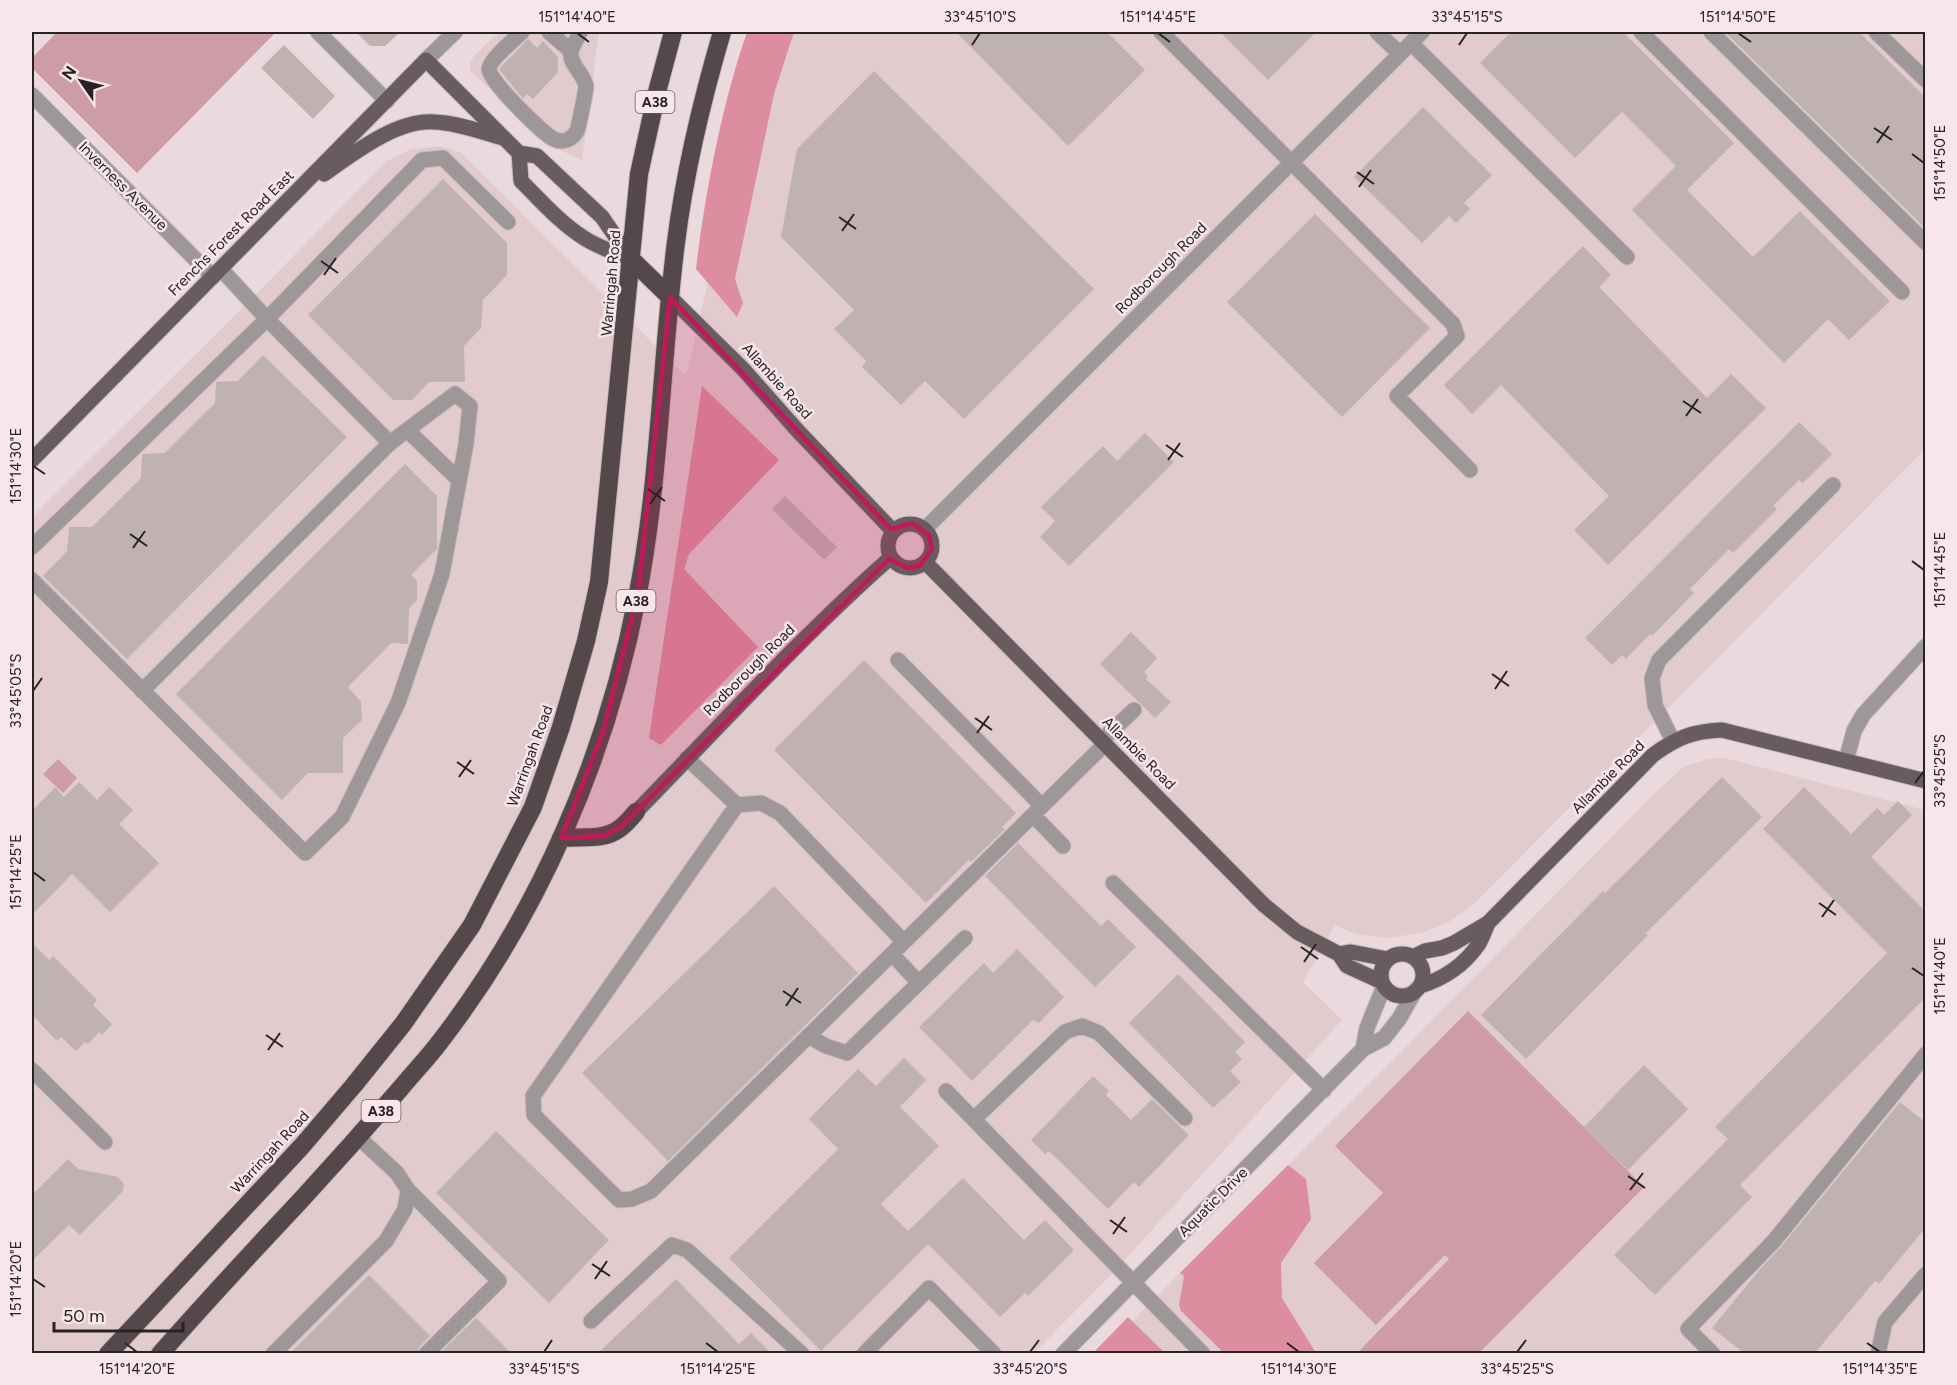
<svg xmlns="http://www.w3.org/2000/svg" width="1957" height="1385" viewBox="0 0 1957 1385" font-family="Figtree,sans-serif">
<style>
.built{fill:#e2cbce}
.green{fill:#cd9ca6}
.forest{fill:#dc8da0}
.building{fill:#c0b1b3}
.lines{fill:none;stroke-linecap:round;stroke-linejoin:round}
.minor-casing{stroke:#c7b9bc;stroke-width:17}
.major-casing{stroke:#c7b9bc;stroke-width:17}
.highway-casing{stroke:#c7b9bc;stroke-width:20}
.minor{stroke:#9e9798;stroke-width:15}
.major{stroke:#685c5e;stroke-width:15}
.highway{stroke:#54484a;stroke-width:18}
.marked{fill:#c2185b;fill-opacity:0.2;stroke:#c2185b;stroke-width:4.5;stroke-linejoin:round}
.ticks{fill:none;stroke:#282223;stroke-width:2}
.labels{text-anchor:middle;stroke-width:5;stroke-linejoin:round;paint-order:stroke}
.shield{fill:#f7e7ea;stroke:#665d5f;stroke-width:1.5}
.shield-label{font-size:14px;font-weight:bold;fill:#282223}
.street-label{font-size:15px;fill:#282223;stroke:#f7e7ea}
.neatline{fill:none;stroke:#282223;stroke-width:2}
.ticks-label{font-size:15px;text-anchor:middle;fill:#282223}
</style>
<rect width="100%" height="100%" fill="#eadadd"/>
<path class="built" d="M499 32H599L582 160 547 144 470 70V63L474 56Z
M766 32H1925V449L1475 903 1450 921 1422 933 1387 938 1355 934 1335 925 1303 982 1342 1020 1111 1275 1034 1353 32 1354V517L256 294 387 161 412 149 440 146 460 152 686 376Z
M1725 758 1925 810V1353L1165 1354 1132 1321 1402 1051 1653 795 1683 767 1708 759Z"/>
<path class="green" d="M57 32H276L137 173 32 68V58Z
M58 759 77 778 63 793 43 774Z
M1468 1011 1644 1187 1479 1353H1357L1449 1259 1445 1255 1376 1325 1314 1263 1383 1193 1335 1146Z"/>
<path class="forest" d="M747 32H794L774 94 735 279 743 303 737 317 696 269C705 193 722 104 747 32Z
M702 386 779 460 689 554 684 569 758 647 661 745 649 738Z
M1288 1165 1306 1179 1311 1219 1281 1263 1282 1298 1316 1353H1224L1181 1311 1179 1305 1184 1276 1180 1273Z
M1128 1317 1165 1353H1093Z"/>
<path class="building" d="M356 32H400L385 46H370Z
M956 32H1107L1145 70 1068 146Z
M1220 32H1316L1268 80Z
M1511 32H1623L1734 143 1687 190 1753 257 1800 211 1890 301 1849 340 1828 319 1784 363 1632 210 1676 166 1622 112 1575 158 1480 63Z
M1725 32H1859L1926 98V229Z
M528 39 537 48 543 41 558 57V72L533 99 527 94 523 99 499 69Z
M284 45 335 96 313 119 261 68Z
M874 71 1094 289 964 419 925 381 901 405 862 367 866 361 834 329 854 310 781 237 797 149Z
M1423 107 1492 175 1464 203 1470 209 1456 223 1449 216 1422 243 1354 177Z
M443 179 507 243V275L483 300 481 328 464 346 465 382H429L412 400H393L308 315Z
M1315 214 1430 328 1342 417 1227 302Z
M1583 246 1611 275 1599 287 1707 398 1731 374 1766 408 1608 565 1574 530 1609 496 1501 385 1472 414 1444 385Z
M263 355 347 437 127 659 43 576 67 551 69 527H92L141 478 142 454 165 453 215 403 216 382 238 381Z
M1799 422 1832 454 1803 483 1799 480 1773 506 1777 509 1733 553 1729 549 1690 589 1694 593 1652 636 1650 634 1626 659 1622 655 1612 665 1585 638Z
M1145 433 1174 462 1069 566 1040 537 1055 521 1041 507 1103 446 1117 461Z
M405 464 437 496V549L411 575 417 581V600L409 608 408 644 391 643 348 687 361 702 362 720 343 738V773H308L282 800 176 694Z
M785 496 837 547 824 560 772 509Z
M1131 632 1157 658 1144 672 1148 676 1146 679 1171 702 1155 718 1100 664Z
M864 660 1016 813 1002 827 1005 829 971 862 969 860 926 903 774 750Z
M1722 777 1762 817 1646 933 1648 935 1526 1059 1481 1015 1603 891 1605 893Z
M79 782 97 800 109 787 133 810 119 824 159 863 110 912 72 874 32 915V811L55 787 64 797Z
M1804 787 1851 834 1877 808 1884 815 1898 801 1912 815 1871 857 1926 912V997L1740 1185 1752 1197 1655 1295 1614 1255 1728 1139 1715 1127 1887 953 1763 829Z
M1018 843 1101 926 1108 919 1136 947 1095 987 985 876Z
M774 886 858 973 668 1161 582 1073Z
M32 943 49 960 53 956 97 1000 93 1005 112 1024 102 1035 99 1032 88 1044 85 1042 76 1051 61 1037 57 1041 32 1015Z
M1017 949 1064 997 1039 1023 1033 1020 972 1081 919 1027 984 963 993 973Z
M1178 974 1245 1042 1235 1052 1242 1059 1230 1071 1241 1082 1213 1108 1129 1023Z
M904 1058 926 1080 900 1107 939 1146 881 1204 908 1231 963 1178 1024 1240 1045 1220 1074 1250 1028 1296 1025 1293 1000 1317 928 1244 821 1351 729 1258 838 1149 809 1119 858 1069 876 1086Z
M1644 1065 1688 1109 1628 1170 1584 1127Z
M1093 1076 1109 1091 1106 1095 1131 1120 1152 1099 1189 1135 1139 1187 1134 1182 1108 1209 1049 1151 1045 1154 1031 1140Z
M1900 1102 1926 1123V1227L1879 1284 1875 1281 1815 1353H1744L1712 1328 1761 1268 1780 1248Z
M496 1131 609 1240 549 1303 436 1193Z
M68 1159 78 1169 118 1177 124 1184 123 1191 80 1235 69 1225 32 1261V1195Z
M369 1275 430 1336 419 1347 417 1353H290Z
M676 1279 739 1344 751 1333 771 1353H598Z
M476 1318 511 1353H440Z"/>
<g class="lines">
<defs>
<path id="minor" d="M318 32 387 101
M522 32C514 40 490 59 489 69 488 80 543 134 554 139 563 144 572 139 577 131 579 126 586 90 586 86 584 74 569 64 571 52 572 46 578 38 580 32
M549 32 571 51
M1161 32 1453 324 1457 336 1397 396 1470 470
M1377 32 1400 54
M1641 32 1902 292
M1711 32 1926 243
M1876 32 1926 80
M1411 43 1627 257
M426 60 455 32
M32 95 213 277
M407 430 459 480
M925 529 1422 32
M32 547 267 319 422 160 443 158 508 222
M32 580 305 853 342 817 398 703 442 574 466 444 470 406 455 394 390 443
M898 660 1042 806
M142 691 390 443 267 319 221 269
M1102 740 1134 710
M1673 741 1655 705 1652 678 1659 660 1833 485
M687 758 737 805 533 1096 534 1115 619 1200 632 1199 651 1191 1105 744
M1846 761 1854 731 1863 715 1926 646
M737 805 761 803 780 813 904 942
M1033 815 1063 846
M1113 883 1324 1090
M892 954 919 983
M808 1036 826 1046 847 1053 965 938
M1363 1049 1367 1028 1384 986
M32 1070 105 1142
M946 1091 1203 1354
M974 1119 1065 1032 1082 1026 1099 1033 1185 1118
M408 1190 499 1281 426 1354
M591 1321 672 1245 687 1250 802 1354
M273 1354 386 1241 405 1209 408 1190 397 1173 358 1137
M864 1354 929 1288 994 1354
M1063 1354 1363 1049 1384 1038 1399 1019 1415 991
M1713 1354 1688 1329 1773 1242 1926 1054
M1878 1354 1885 1322 1926 1274"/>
<path id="major" d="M519 153 521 181C540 200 560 223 584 238 598 247 615 253 631 259
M324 174C354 153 397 119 435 122 458 123 481 132 503 138
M670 297 743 369 797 430 893 531
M32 460 426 60 519 153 537 156 602 217 631 259
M888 546a22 22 0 1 1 44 0a22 22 0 1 1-44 0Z
M925 562 1264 905 1297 932 1339 954 1347 966 1382 982
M636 812C720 726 801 637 890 558
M1339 954 1351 952 1388 959
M1381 975a21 21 0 1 1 42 0a21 21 0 1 1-42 0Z
M1413 957 1425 951 1442 948 1454 943 1488 923 1653 755C1676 738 1693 731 1722 730L1926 781
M1420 986C1443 979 1464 965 1478 945 1482 939 1485 930 1488 923"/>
<path id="highway" d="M631 259 670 297
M561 838C580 836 603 841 619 829 625 825 631 818 636 812
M108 1354 302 1146 354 1085 403 1024 472 925 533 807 561 727 586 641 599 582 639 174 657 92 673 32
M160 1354C206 1302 253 1251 301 1200 335 1163 368 1126 400 1089 413 1073 427 1059 439 1043 539 914 606 758 637 598 660 481 661 360 676 242 685 171 702 100 722 32"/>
</defs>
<use href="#minor" class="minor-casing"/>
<use href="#major" class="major-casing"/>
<use href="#highway" class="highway-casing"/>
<use href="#minor" class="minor"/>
<use href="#major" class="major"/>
<use href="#highway" class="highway"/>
</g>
<path class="marked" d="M670 297 891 529 912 523 929 535 932 549 920 566 907 568 889 559 621 827 605 836 561 838 603 732 638 593Z"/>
<path class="ticks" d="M577 33 589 42M1158 33 1170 42M1738 33 1751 42M972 45 980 33M1459 45 1467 33M1874 128 1892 140M1877 143 1889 126M1912 154 1924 163M1357 172 1374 184M1359 187 1371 170M839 217 856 229M842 231 854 214M321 261 338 273M324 275 336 258M1683 401 1701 413M1686 416 1698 399M1166 445 1183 457M1168 460 1180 443M33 466 45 474M648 489 665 501M650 504 662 487M130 534 147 546M133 548 145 531M1912 561 1924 570M1492 674 1509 686M1495 689 1507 671M33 691 42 678M975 718 992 730M977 733 989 716M457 762 474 774M459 777 471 760M1915 783 1924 771M33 872 45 881M1819 903 1836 915M1822 917 1834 900M1301 947 1318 959M1304 962 1316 944M1912 968 1924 976M783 991 801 1003M786 1006 798 988M266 1035 283 1047M268 1050 280 1033M1628 1176 1645 1188M1630 1190 1643 1173M1110 1220 1127 1232M1113 1234 1125 1217M592 1264 610 1276M33 1279 45 1287M595 1279 607 1261M125 1343 137 1352M706 1343 718 1352M1287 1343 1299 1352M1867 1343 1880 1352M544 1352 552 1340M1030 1352 1039 1340M1517 1352 1526 1340"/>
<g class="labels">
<g class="shield">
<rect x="635.5" y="91" width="39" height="22" rx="4.5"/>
<rect x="616.5" y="590" width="39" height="22" rx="4.5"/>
<rect x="361.5" y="1100" width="39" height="22" rx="4.5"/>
</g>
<g class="shield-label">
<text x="655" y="107">A38</text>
<text x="636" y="606">A38</text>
<text x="381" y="1116">A38</text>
</g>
<g class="street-label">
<text transform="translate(123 186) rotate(45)" y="5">Inverness Avenue</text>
<text transform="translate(231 233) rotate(-45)" y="5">Frenchs Forest Road East</text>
<text transform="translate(1161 268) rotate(-45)" y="5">Rodborough Road</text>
<text transform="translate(611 283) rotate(-85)" y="5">Warringah Road</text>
<text transform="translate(777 381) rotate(48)" y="5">Allambie Road</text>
<text transform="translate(749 670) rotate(-45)" y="5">Rodborough Road</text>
<text transform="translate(1139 753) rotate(45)" y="5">Allambie Road</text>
<text transform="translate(530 756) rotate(-70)" y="5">Warringah Road</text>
<text transform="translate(1608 777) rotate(-45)" y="5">Allambie Road</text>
<text transform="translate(270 1152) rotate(-47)" y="5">Warringah Road</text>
<text transform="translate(1213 1202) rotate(-45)" y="5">Aquatic Drive</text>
</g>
</g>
<rect width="1957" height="1385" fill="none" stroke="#f7e7ea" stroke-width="66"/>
<g transform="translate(81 81) rotate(305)" stroke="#f7e7ea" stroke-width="4.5" paint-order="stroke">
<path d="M0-4.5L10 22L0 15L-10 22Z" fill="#282223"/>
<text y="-9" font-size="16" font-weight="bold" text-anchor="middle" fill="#282223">N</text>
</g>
<path d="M54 1322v9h129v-9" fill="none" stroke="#282223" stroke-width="3"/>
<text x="63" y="1322" font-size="18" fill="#282223" stroke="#f7e7ea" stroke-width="4.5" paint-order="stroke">50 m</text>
<rect x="33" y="33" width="1891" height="1319" class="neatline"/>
<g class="ticks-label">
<text x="577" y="22">151°14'40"E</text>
<text x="980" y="22">33°45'10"S</text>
<text x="1158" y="22">151°14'45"E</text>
<text x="1467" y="22">33°45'15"S</text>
<text x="1738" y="22">151°14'50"E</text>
<text transform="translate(1940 163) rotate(-90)" y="5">151°14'50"E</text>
<text transform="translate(16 466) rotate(-90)" y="5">151°14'30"E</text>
<text transform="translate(1940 570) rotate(-90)" y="5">151°14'45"E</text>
<text transform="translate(16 691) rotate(-90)" y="5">33°45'05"S</text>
<text transform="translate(1940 771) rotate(-90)" y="5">33°45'25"S</text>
<text transform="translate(16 872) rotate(-90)" y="5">151°14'25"E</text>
<text transform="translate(1940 976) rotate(-90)" y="5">151°14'40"E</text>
<text transform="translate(16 1279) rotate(-90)" y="5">151°14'20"E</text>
<text x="137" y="1374">151°14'20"E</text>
<text x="544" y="1374">33°45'15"S</text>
<text x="718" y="1374">151°14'25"E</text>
<text x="1030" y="1374">33°45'20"S</text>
<text x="1299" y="1374">151°14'30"E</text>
<text x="1517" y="1374">33°45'25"S</text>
<text x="1880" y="1374">151°14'35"E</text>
</g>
</svg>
